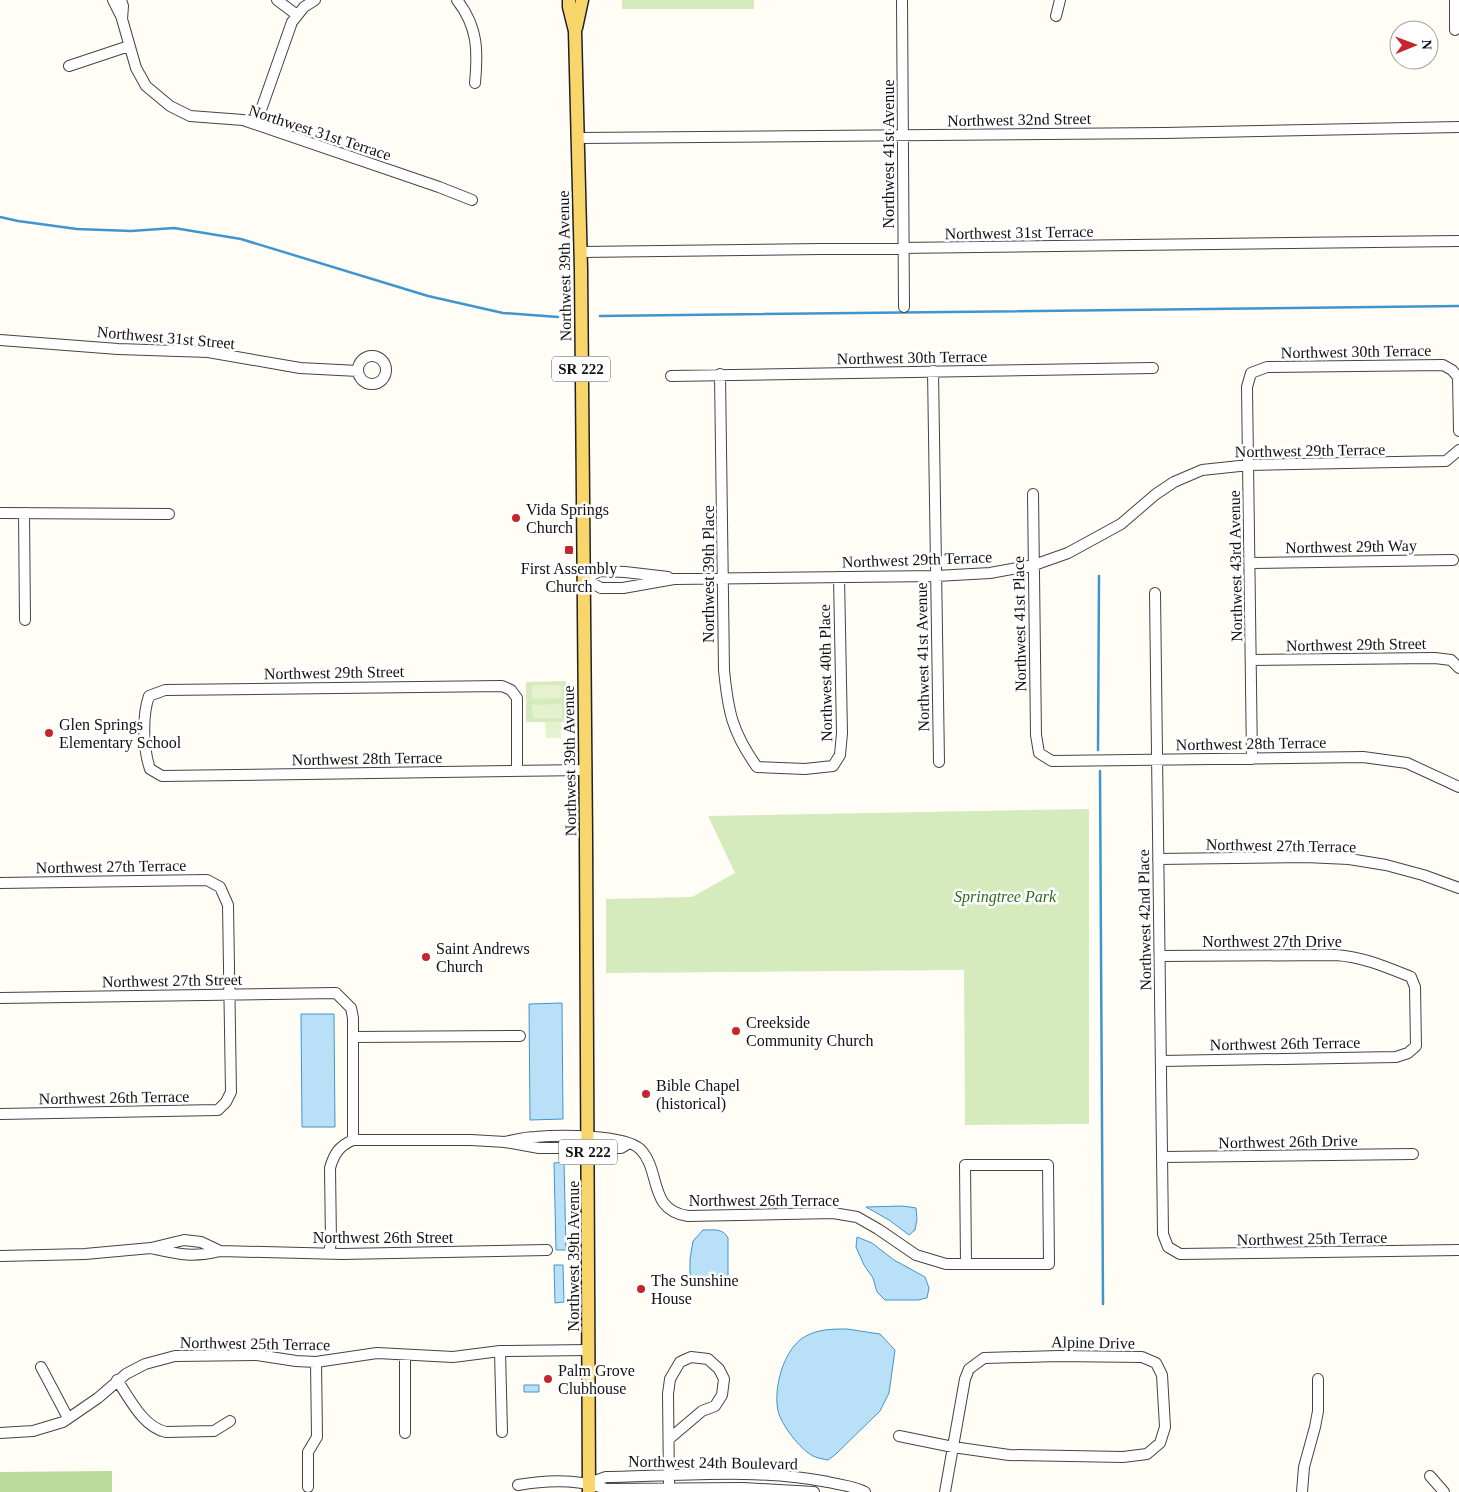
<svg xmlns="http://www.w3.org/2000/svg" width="1459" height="1492" viewBox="0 0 1459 1492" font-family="'Times New Roman',serif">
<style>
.green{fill:#d5ebbd}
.forest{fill:#b9dc9c}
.pitch{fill:#e6f2cf}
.water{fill:#b9e0f7;stroke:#3f96cf}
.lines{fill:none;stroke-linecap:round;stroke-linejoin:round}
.stream{stroke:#3f96cf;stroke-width:2.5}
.minor-casing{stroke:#444;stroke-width:12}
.major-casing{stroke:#222;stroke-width:15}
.minor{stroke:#fff;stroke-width:10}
.major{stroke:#f9d66b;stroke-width:12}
.poi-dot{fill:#c4262e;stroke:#fff;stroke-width:2}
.labels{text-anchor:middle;stroke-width:5;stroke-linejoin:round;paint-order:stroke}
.shield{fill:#fff;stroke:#585858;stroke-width:1}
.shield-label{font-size:15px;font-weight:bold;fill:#111}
.street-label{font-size:16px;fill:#111;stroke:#fff}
.poi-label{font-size:16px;fill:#111;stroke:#fff;text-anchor:start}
.park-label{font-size:16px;font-style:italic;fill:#2f6b1f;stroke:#fff}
</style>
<rect width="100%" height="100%" fill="#fffdf5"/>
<path class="green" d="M622 0H754V9H622Z
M566 681 567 722H526V682Z
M1089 809V1124L965 1125 964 970 606 973V899L692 897 735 873 708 816Z"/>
<path class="forest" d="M112 1471V1492H0V1472Z"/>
<path class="pitch" d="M532 685H561L562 698 532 699Z
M562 704V718H533L532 705Z
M545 722H561V738H546Z"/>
<path class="water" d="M562 1003 563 1119 530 1120 529 1004Z
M301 1014H334L335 1127H302Z
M564 1162 566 1250H556L554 1163Z
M903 1206 916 1208 917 1219 915 1230 909 1235 889 1220 866 1207Z
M703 1230C713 1230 723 1228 728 1238V1276L726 1280C714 1282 702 1282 690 1277V1259L693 1241Z
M857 1237 872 1243 894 1260 925 1277 929 1288 927 1298 918 1300H885L877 1292 873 1278 864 1265 856 1247Z
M554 1265H563L564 1302 555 1303Z
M847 1329 880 1334 895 1350 889 1393 880 1411 836 1454 828 1460C823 1459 817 1458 813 1456 800 1449 782 1426 778 1411 773 1388 784 1347 806 1336 819 1329 833 1329 847 1329Z
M524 1385H539V1392H524Z"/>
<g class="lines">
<path class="stream" d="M0 217 18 221 77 229 131 231 174 228 241 239 428 296 503 313 558 317
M600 316 1459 306
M1098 750 1099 576
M1100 771 1103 1304"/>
<defs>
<path id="minor" d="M113 0 122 18
M121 0 123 6 122 19 136 68 146 86 170 106 190 116 243 120 439 187 472 200
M277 0 297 15
M457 0C478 27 478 51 475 83
M902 0 904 307
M1455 0V30
M1056 16 1060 0
M69 66 129 46
M256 124 292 22 304 7 315 0
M579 138 1164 133 1459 127
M580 252 1459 241
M0 340 118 349 208 352 300 368 358 371
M358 370a14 14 0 1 1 28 0a14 14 0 1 1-28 0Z
M933 371 939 762
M720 374 724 670C728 711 732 732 757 767L805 769 833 766 840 755 842 733 839 577
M671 376 1153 368
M1033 494 1036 735 1039 753 1052 761 1363 757 1407 763 1459 787
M0 513 169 514
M24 513 25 620
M1250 563 1453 560
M584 579 601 588H623L674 579 936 576 990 573 1034 565 1068 553 1121 524 1156 494 1174 482 1202 470 1249 465 1446 461 1459 450
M584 579 600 571 625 572 668 577
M1155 593 1163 1234 1168 1247 1180 1254 1459 1250
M1251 660 1435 658 1451 660 1459 668
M1252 759 1247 387 1251 373 1267 367 1443 365 1452 370 1458 377 1459 431
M517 771V698L511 690 502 686 165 690 149 696C142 716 143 748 150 769L162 776 586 770
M1158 859 1305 857 1349 859 1386 865 1423 875 1459 888
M0 883 207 880 220 887 228 905 231 1092 226 1102 218 1110 0 1114
M1160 956 1336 955C1363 957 1386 967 1411 977L1415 987 1416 1046 1408 1053 1396 1057 1162 1061
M0 998 336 993 351 1008 353 1018V1140
M353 1037 520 1036
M505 1142C515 1140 525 1137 535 1137 558 1135 624 1134 640 1149 662 1171 647 1210 688 1216L833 1213 857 1217 878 1229 916 1255 946 1264H1049L1048 1165H965L966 1264
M1163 1157 1413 1154
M151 1248C178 1254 192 1258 220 1251L342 1254 547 1250
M329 1253 331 1242 330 1168C334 1154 339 1146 353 1140H471L505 1142 539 1148H621L628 1144
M0 1256 85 1254 151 1248 184 1240 201 1242 220 1251
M500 1351 502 1432
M405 1355V1433
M41 1367 68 1418
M117 1380C130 1399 143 1427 166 1432L214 1431 230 1421
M0 1433 33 1431 63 1422 98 1398 126 1374 145 1364 175 1356 257 1355 296 1361 316 1362 377 1353 453 1357 500 1351 589 1350
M899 1436 953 1447 1009 1455 1123 1457 1147 1454 1160 1443 1165 1427 1162 1375 1156 1363 1142 1357 1059 1356 984 1358 969 1369 965 1379 945 1492
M669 1439 702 1411 715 1406 722 1395 724 1379 719 1369 708 1359 691 1357 680 1362 670 1379 668 1394 669 1483
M1430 1476 1444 1492
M589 1483 606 1477C679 1476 756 1468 828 1482 840 1485 854 1486 865 1492
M518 1485C546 1480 579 1479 606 1489L743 1488 814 1492
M308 1487V1452L317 1437 316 1362
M1302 1492 1304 1467 1315 1427 1318 1411V1379"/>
<path id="major" d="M569 0V7L575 31 581 269 586 839 589 1492
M576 28 582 0"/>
</defs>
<use href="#minor" class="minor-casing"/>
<use href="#major" class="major-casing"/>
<use href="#minor" class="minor"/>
<use href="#major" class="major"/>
</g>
<g class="poi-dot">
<circle cx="516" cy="518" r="5"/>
<rect x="564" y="545" width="10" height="10" rx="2.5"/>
<circle cx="49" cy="733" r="5"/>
<circle cx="426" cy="957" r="5"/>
<circle cx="736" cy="1031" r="5"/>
<circle cx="646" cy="1094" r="5"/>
<circle cx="641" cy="1289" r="5"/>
<circle cx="548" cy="1379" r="5"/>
</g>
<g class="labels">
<g class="shield">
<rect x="552" y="356.5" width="58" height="25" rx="4"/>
<rect x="559" y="1139.5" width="58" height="25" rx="4"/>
</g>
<g class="shield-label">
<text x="581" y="374">SR 222</text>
<text x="588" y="1157">SR 222</text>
</g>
<g class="street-label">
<text transform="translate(1019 119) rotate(-1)" y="6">Northwest 32nd Street</text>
<text transform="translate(320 132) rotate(18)" y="6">Northwest 31st Terrace</text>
<text transform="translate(888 154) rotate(-90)" y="6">Northwest 41st Avenue</text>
<text transform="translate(1019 232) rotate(-1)" y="6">Northwest 31st Terrace</text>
<text transform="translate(564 266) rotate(-91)" y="6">Northwest 39th Avenue</text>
<text transform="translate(166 337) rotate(5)" y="6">Northwest 31st Street</text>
<text transform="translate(1356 351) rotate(-1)" y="6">Northwest 30th Terrace</text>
<text transform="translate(912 357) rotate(-1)" y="6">Northwest 30th Terrace</text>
<text transform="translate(1310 450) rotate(-1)" y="6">Northwest 29th Terrace</text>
<text transform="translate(1351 546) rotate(-1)" y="6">Northwest 29th Way</text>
<text transform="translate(917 559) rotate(-2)" y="6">Northwest 29th Terrace</text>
<text transform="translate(1235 566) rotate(-91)" y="6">Northwest 43rd Avenue</text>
<text transform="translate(708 574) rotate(-90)" y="6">Northwest 39th Place</text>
<text transform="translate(1019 624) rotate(-91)" y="6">Northwest 41st Place</text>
<text transform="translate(1356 644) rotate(-1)" y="6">Northwest 29th Street</text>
<text transform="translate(922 657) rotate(-91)" y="6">Northwest 41st Avenue</text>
<text transform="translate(334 672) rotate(-1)" y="6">Northwest 29th Street</text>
<text transform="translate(825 673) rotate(-91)" y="6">Northwest 40th Place</text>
<text transform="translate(1251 743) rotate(-1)" y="6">Northwest 28th Terrace</text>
<text transform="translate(367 758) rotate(-1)" y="6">Northwest 28th Terrace</text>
<text transform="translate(569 761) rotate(-91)" y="6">Northwest 39th Avenue</text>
<text transform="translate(1281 845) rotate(1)" y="6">Northwest 27th Terrace</text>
<text transform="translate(111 866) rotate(-1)" y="6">Northwest 27th Terrace</text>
<text transform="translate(1144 920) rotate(-91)" y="6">Northwest 42nd Place</text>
<text x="1272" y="947">Northwest 27th Drive</text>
<text transform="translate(172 980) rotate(-1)" y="6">Northwest 27th Street</text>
<text transform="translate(1285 1043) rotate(-1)" y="6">Northwest 26th Terrace</text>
<text transform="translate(114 1097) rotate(-1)" y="6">Northwest 26th Terrace</text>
<text transform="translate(1288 1141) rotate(-1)" y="6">Northwest 26th Drive</text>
<text x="764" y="1206">Northwest 26th Terrace</text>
<text x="383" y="1243">Northwest 26th Street</text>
<text transform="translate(1312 1238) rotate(-1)" y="6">Northwest 25th Terrace</text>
<text transform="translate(573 1256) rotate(-90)" y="6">Northwest 39th Avenue</text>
<text transform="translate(1093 1342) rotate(1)" y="6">Alpine Drive</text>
<text transform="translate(255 1343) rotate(1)" y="6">Northwest 25th Terrace</text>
<text transform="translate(713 1462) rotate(1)" y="6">Northwest 24th Boulevard</text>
</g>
<g class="poi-label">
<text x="526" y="515">Vida Springs<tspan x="526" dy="18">Church</tspan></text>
<text x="569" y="574" text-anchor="middle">First Assembly<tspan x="569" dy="18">Church</tspan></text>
<text x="59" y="730">Glen Springs<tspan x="59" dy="18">Elementary School</tspan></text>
<text x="436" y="954">Saint Andrews<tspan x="436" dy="18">Church</tspan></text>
<text x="746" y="1028">Creekside<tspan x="746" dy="18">Community Church</tspan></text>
<text x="656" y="1091">Bible Chapel<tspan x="656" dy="18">(historical)</tspan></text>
<text x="651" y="1286">The Sunshine<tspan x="651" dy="18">House</tspan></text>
<text x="558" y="1376">Palm Grove<tspan x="558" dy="18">Clubhouse</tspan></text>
</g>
<g class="park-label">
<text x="1005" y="902">Springtree Park</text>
</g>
</g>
<g transform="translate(1414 45) rotate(89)"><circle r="24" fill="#ffffff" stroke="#a0a0a0"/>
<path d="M0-4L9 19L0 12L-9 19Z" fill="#c4262e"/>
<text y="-8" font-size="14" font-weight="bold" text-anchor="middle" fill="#111111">N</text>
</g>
</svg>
